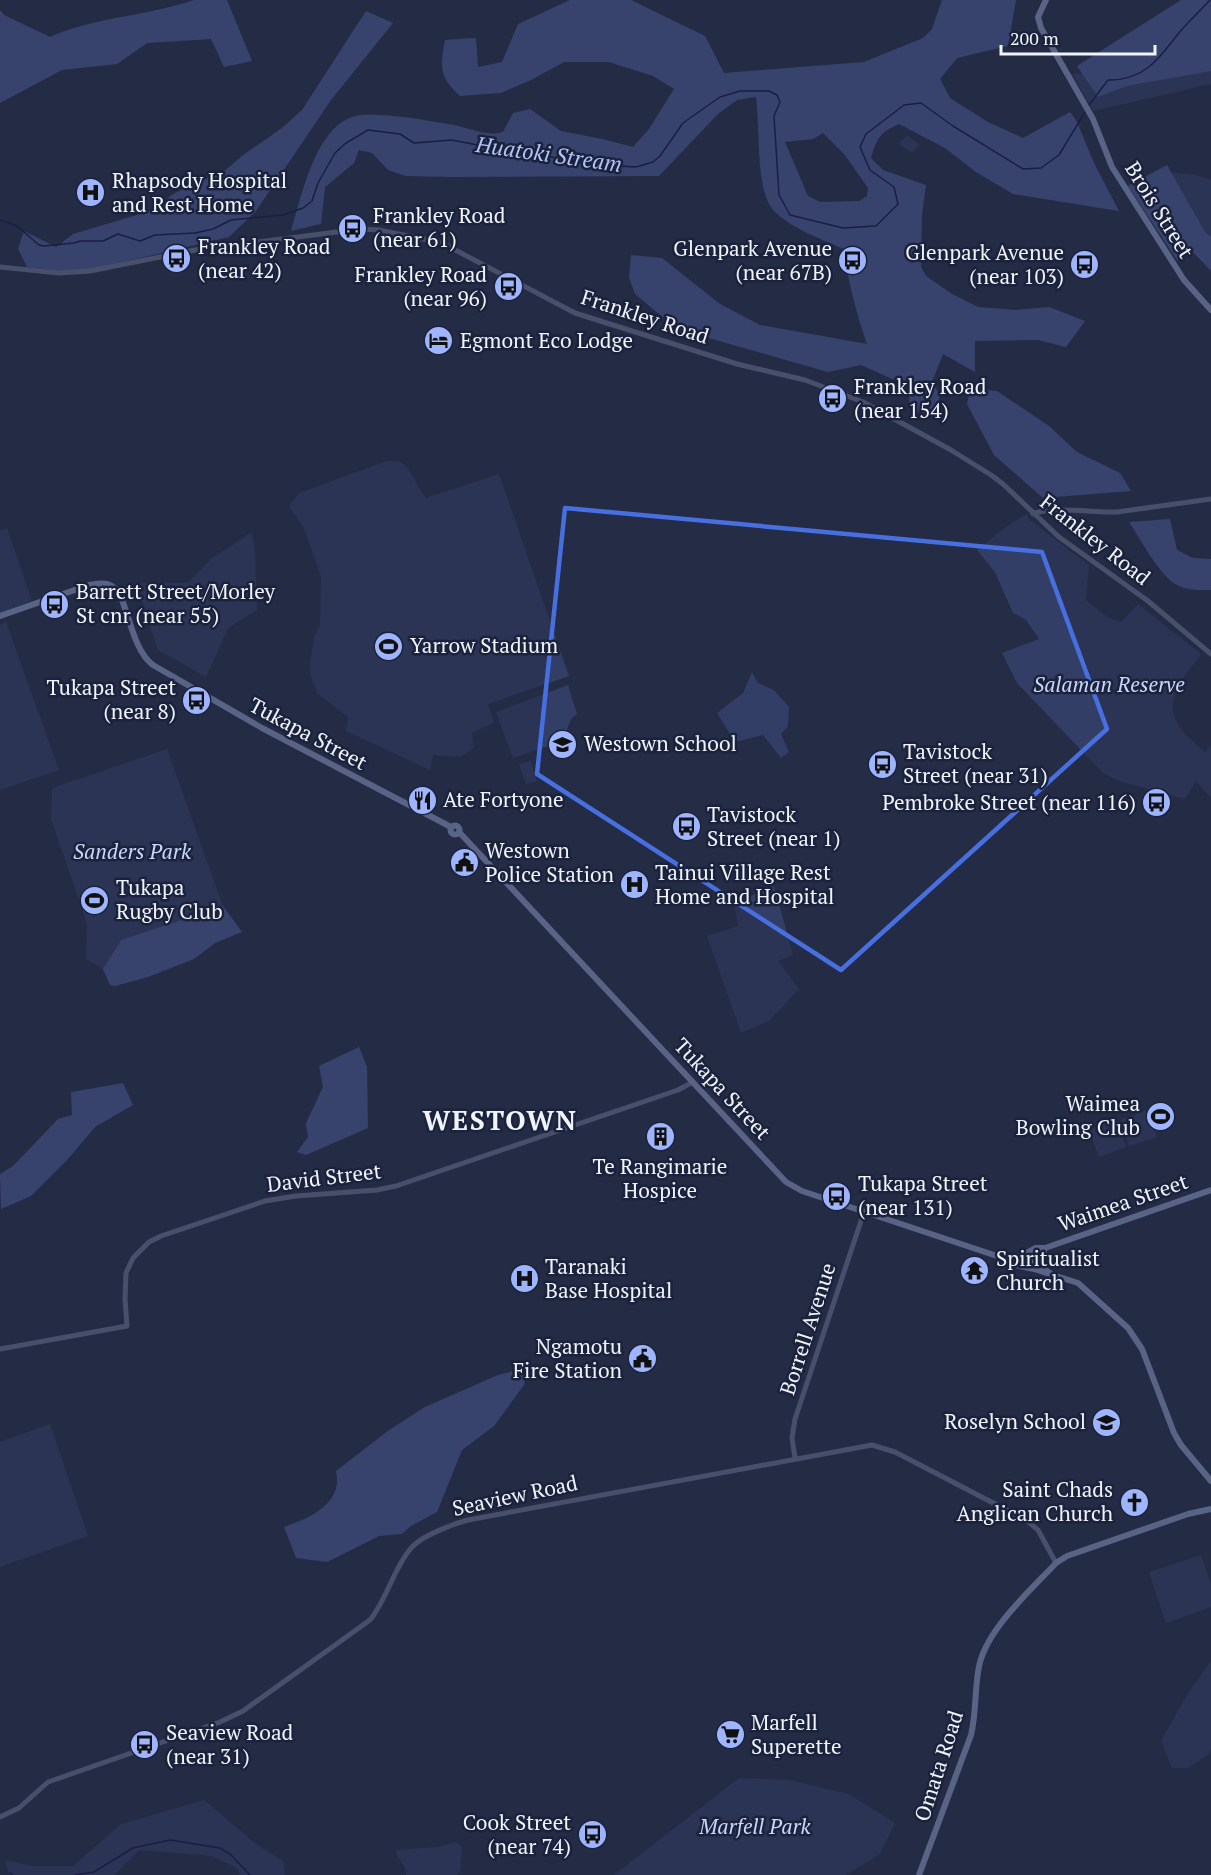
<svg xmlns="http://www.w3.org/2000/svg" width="1211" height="1875" viewBox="0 0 1211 1875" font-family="'PT Serif',serif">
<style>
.green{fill:#333e66}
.forest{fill:#4e5f9e;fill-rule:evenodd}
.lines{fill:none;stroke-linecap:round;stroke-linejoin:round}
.stream{stroke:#0b0f47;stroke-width:1.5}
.tertiary{stroke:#727b98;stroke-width:5}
.secondary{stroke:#98a7d5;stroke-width:6}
.marked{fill:none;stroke:#476fe0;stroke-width:4.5;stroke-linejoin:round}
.labels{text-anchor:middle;stroke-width:5;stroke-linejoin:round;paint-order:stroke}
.poi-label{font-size:21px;fill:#f0f4fe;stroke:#1b223c;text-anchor:start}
.street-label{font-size:21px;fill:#f0f4fe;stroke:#1b223c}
.park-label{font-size:21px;font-style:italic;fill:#cad6fb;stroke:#1b223c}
.water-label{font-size:22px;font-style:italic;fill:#b2c3fa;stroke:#1b223c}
.district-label{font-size:27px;font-weight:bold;letter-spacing:1.5px;fill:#f0f4fe;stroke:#1b223c}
</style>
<rect width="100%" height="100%" fill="#242c46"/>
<path class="green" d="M1181 0H1211V84L1093 111 1072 73 1094 75 1161 36Z
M907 135 919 145 914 151 910 152 899 144Z
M1160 171 1197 175 1211 180V271L1193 252 1177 260 1128 186Z
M387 461H400C413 471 416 486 426 498L499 474 569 676 488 704 494 723 472 733 474 748 460 757 433 755 430 770 346 731 348 717 317 693 311 677 310 664 314 638 320 625 321 576 304 529 289 506 299 493Z
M1026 514 1030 520 1089 565 1086 600 1107 617 1121 622 1138 604 1201 654C1185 676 1160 700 1181 729 1187 737 1197 745 1205 752L1211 745V798L1196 781 1185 799 1122 782 1103 773 1017 683 1002 653 1039 639 1026 620 1013 613 995 572 977 550 1003 529Z
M7 528 32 601 0 613V530Z
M252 532 255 550 257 610 228 628 206 677 158 650 136 583H188L211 559Z
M6 622 59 770 0 790V625Z
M752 672 758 683 774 690 789 707 788 726 781 734 789 752 781 758 763 735 735 742 717 713 743 693Z
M568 685 577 714 571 719 563 741 513 758 496 712Z
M167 749 223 906 121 940 103 969 86 959 87 923 51 819 52 788Z
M531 761 537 781 526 784 519 764Z
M774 886 793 955 778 961 799 989 769 1021 741 1033 707 936 738 926 734 903Z
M1147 1110 1157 1137 1129 1146 1120 1120Z
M1116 1120 1126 1147 1099 1157 1089 1130Z
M50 1424 88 1536 0 1567V1442Z
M1201 1555 1211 1584V1607L1166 1623 1149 1572Z
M1211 1661V1747L1209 1754 1188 1768H1172L1161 1741 1188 1693Z
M739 1778 789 1780 849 1794 895 1823 880 1854 846 1875H614Z
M204 1800 256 1844 283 1861 285 1875H240L237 1868 212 1856 139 1850 114 1875H9L5 1860 31 1866H73L121 1824Z
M456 1842 462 1847 460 1872 457 1875H406C407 1864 397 1861 396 1850L437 1847Z"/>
<path class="forest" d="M194 0H227L252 61 224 67 211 39 147 43 117 64 62 70 0 103V10L4 15 50 37C95 17 147 16 194 0Z
M570 0H631L705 36 724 73 864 62 923 38 932 29 942 0H1016L1008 46 957 58 940 79 950 98 988 122 1023 138 1070 112 1077 122 1094 163 1119 211 1013 194 976 172 945 148 899 124C880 132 877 138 871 158L883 170 926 185 922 215 921 267 926 276 952 294 978 307 1016 310 1049 307 1085 321 1066 347 1038 340 975 341V372L943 354 932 382 940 395 938 403 928 417 910 407 908 386 861 365 828 372 677 329 635 294 629 277 631 255 662 258 720 304 760 325 867 344C856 312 848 282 844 249 823 240 780 224 769 204 756 179 760 125 756 97L737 100 718 114 659 176 453 177 406 176 388 170 372 153 359 150 354 163 325 187 321 224 291 231C302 195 317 118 362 115 388 113 423 120 449 124 467 127 486 137 503 132L513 113 530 109 561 131 602 139 633 147 649 129 674 89 653 76 609 62H564L531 80 501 93 460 96C439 76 440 68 445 40L476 38 478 67 502 62 518 24ZM823 133 845 155 868 188 867 196 859 201 820 202 808 196 785 142 813 139Z
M1181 0H1211V71L1127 86 1098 97 1077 66Z
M366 11 393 23 331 100 256 211 229 237 76 273 27 267 18 249 24 231 56 247 73 234 157 209 170 196 192 184 222 173 243 155 282 128 302 110Z
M1167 165 1205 232 1211 237V271L1193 252 1177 260 1128 186Z
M974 389 997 391 1049 426 1077 452 1120 473 1131 491 1043 498 994 455 967 404 969 394Z
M1170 519 1177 550 1193 558 1211 559V590C1198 590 1185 591 1174 583 1160 575 1139 537 1129 522Z
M223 906 242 932 215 943 194 959 148 977 115 986 110 985 103 969 121 940Z
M359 1047 367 1067 368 1128 306 1155 297 1152 308 1137 306 1123 323 1087 319 1066Z
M123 1083 133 1105 95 1127 68 1159 31 1196 1 1209 0 1174 13 1166 58 1119 72 1115 71 1092Z
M526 1368 524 1385 494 1426 462 1450 437 1512 411 1526 402 1534 379 1536 327 1562 296 1558 284 1527C309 1519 344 1503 336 1471L389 1430 425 1407 498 1375Z"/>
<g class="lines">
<path class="stream" d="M1089 105 1108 80C1143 81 1159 59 1178 34 1188 22 1200 11 1210 0
M0 220 17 226 39 245 44 246 74 243 80 241H103L118 234 140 241 155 235 195 233 213 229 231 220 283 215 303 208 312 201 318 183 335 153 346 143 368 130 400 134 414 143 452 140 493 148H515L544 156 600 165 636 167 653 162 660 156 683 123 720 97 740 91H769L777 95 780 102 774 116 779 195 790 215 843 228 876 226 898 204 894 187 870 170 860 147 866 134 904 105 921 103 953 126 1023 169 1041 168 1059 155 1085 112
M10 1873 13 1875
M75 1875 94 1872 133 1848 170 1840 220 1848 230 1854 250 1875"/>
<path class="tertiary" d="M0 267 59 273 90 271 195 250 361 229 379 230 442 243 575 313 737 364 805 380 863 402 951 450 991 475 1003 484 1059 537 1148 601 1211 654
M1033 514C1047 506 1098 513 1117 512L1211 499
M0 1349 127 1326 125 1299 126 1273 133 1258 149 1242 161 1236 265 1201 296 1196 377 1190 396 1186 678 1090 693 1082
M795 1458 792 1438 795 1419 864 1212
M0 1817 19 1808 48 1782 220 1722 243 1711 370 1620C387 1599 395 1565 413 1546 424 1535 453 1524 468 1520L872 1445 895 1452 1026 1520 1038 1530 1056 1563"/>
<path class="secondary" d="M1046 0 1038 17 1041 28 1093 119 1112 167 1184 280 1211 310
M0 616 89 585C97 584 105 582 112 586 128 595 129 647 153 665L262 728 451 827
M450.5 830a4.5 4.5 0 1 1 9 0a4.5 4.5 0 1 1-9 0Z
M459 832 786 1182 802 1191 1003 1258 1011 1264 1034 1269 1078 1283 1128 1328 1142 1349 1174 1433 1181 1445 1211 1481
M1003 1258 1019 1257 1036 1248H1045L1211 1190
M1026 1258H1029L1051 1274
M1043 1267 1041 1259 1045 1248
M919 1875 971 1735C977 1711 974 1685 980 1662 990 1626 1031 1590 1056 1563L1067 1556 1188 1514 1211 1509"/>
</g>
<path d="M0 0H1211V1875H0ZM565 508 1042 552 1107 729 841 970 537 774Z" fill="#242c46" fill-opacity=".55" fill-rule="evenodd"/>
<path class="marked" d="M565 508 1042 552 1107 729 841 970 537 774Z"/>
<defs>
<symbol id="hospital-disc" viewBox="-11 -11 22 22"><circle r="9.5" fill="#9eb4fd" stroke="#1b223c"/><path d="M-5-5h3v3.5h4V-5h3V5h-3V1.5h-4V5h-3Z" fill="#111"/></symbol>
<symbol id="bus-disc" viewBox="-11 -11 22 22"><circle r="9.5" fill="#9eb4fd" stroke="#1b223c"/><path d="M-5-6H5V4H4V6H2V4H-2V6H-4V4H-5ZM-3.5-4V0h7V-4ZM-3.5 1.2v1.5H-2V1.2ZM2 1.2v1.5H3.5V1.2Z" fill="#111"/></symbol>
<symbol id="hotel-disc" viewBox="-11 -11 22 22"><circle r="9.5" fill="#9eb4fd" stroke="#1b223c"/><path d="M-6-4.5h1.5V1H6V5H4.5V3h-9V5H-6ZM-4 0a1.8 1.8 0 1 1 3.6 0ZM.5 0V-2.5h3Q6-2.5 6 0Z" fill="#111"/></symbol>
<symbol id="stadium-disc" viewBox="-11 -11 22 22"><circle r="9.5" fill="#9eb4fd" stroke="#1b223c"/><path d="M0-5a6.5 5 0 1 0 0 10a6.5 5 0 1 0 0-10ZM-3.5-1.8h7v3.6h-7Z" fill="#111"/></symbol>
<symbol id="school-disc" viewBox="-11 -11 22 22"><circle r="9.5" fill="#9eb4fd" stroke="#1b223c"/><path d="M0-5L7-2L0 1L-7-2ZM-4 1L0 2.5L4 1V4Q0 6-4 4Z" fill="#111"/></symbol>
<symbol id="restaurant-disc" viewBox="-11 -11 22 22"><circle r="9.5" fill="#9eb4fd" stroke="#1b223c"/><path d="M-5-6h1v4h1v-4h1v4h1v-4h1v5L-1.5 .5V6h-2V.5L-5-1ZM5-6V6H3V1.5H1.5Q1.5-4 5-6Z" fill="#111"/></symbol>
<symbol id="civic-disc" viewBox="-11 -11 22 22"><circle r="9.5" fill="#9eb4fd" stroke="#1b223c"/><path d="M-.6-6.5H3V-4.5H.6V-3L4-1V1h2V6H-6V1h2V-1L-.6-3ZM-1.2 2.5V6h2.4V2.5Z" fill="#111"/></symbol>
<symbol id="building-disc" viewBox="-11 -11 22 22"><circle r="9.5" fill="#9eb4fd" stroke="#1b223c"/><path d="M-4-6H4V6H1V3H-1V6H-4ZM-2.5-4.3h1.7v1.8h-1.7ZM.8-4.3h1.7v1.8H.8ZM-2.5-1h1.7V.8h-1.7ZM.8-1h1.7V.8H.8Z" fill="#111"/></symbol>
<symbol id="temple-disc" viewBox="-11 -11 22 22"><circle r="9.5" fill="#9eb4fd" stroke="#1b223c"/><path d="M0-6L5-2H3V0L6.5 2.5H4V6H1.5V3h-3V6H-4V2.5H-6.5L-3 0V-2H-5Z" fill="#111"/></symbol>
<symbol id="church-disc" viewBox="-11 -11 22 22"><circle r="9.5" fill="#9eb4fd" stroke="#1b223c"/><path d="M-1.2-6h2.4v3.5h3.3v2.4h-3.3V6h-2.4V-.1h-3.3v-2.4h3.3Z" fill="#111"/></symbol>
<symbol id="supermarket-disc" viewBox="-11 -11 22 22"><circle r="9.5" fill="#9eb4fd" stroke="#1b223c"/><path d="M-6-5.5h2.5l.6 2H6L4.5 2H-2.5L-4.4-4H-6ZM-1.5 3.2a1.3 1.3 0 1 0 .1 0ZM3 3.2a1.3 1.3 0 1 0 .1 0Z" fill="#111"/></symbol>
</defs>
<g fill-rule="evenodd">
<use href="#hospital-disc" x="74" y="176" width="33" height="33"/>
<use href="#bus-disc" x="336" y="212" width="33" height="33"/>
<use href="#bus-disc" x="160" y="242" width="33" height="33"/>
<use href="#bus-disc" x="836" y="244" width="33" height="33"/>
<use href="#bus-disc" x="1068" y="248" width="33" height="33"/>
<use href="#bus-disc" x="492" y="270" width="33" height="33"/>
<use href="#hotel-disc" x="422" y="324" width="33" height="33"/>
<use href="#bus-disc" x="816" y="382" width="33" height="33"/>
<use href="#bus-disc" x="38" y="588" width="33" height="33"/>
<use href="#stadium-disc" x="372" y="630" width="33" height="33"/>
<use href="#bus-disc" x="180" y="684" width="33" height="33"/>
<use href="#school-disc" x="546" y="728" width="33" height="33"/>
<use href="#bus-disc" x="866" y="748" width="33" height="33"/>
<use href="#restaurant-disc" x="406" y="784" width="33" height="33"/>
<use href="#bus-disc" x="1140" y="786" width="33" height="33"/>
<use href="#bus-disc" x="670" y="810" width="33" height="33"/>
<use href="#civic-disc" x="448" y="846" width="33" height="33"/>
<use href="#hospital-disc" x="618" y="868" width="33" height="33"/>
<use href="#stadium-disc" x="78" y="884" width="33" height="33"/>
<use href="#stadium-disc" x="1144" y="1100" width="33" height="33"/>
<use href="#building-disc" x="644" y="1120" width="33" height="33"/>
<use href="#bus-disc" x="820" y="1180" width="33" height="33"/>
<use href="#temple-disc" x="958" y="1254" width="33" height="33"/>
<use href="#hospital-disc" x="508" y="1262" width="33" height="33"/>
<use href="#civic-disc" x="626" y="1342" width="33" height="33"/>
<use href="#school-disc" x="1090" y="1406" width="33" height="33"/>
<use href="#church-disc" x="1118" y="1486" width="33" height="33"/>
<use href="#supermarket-disc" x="714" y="1718" width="33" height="33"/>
<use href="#bus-disc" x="128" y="1728" width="33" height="33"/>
<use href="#bus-disc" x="576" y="1818" width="33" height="33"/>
</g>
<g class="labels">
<g class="poi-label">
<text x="112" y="188">Rhapsody Hospital<tspan x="112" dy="24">and Rest Home</tspan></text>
<text x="373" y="223">Frankley Road<tspan x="373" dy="24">(near 61)</tspan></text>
<text x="198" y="254">Frankley Road<tspan x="198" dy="24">(near 42)</tspan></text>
<text x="832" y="256" text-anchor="end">Glenpark Avenue<tspan x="832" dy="24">(near 67B)</tspan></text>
<text x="1064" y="260" text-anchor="end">Glenpark Avenue<tspan x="1064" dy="24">(near 103)</tspan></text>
<text x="487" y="282" text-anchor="end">Frankley Road<tspan x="487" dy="24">(near 96)</tspan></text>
<text x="460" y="348">Egmont Eco Lodge</text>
<text x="854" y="394">Frankley Road<tspan x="854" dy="24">(near 154)</tspan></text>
<text x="76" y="599">Barrett Street/Morley<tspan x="76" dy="24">St cnr (near 55)</tspan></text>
<text x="410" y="653">Yarrow Stadium</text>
<text x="176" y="695" text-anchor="end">Tukapa Street<tspan x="176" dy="24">(near 8)</tspan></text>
<text x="584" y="751">Westown School</text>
<text x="903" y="759">Tavistock<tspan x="903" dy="24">Street (near 31)</tspan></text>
<text x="443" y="807">Ate Fortyone</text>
<text x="1136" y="810" text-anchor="end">Pembroke Street (near 116)</text>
<text x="707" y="822">Tavistock<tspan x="707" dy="24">Street (near 1)</tspan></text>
<text x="485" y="858">Westown<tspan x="485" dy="24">Police Station</tspan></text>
<text x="655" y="880">Tainui Village Rest<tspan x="655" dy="24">Home and Hospital</tspan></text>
<text x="116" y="895">Tukapa<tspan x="116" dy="24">Rugby Club</tspan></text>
<text x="1140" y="1111" text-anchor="end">Waimea<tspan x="1140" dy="24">Bowling Club</tspan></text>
<text x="660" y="1174" text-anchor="middle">Te Rangimarie<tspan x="660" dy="24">Hospice</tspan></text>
<text x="858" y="1191">Tukapa Street<tspan x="858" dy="24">(near 131)</tspan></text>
<text x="996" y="1266">Spiritualist<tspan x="996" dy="24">Church</tspan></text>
<text x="545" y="1274">Taranaki<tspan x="545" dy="24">Base Hospital</tspan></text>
<text x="622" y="1354" text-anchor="end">Ngamotu<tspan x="622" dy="24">Fire Station</tspan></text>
<text x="1086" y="1429" text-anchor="end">Roselyn School</text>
<text x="1113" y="1497" text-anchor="end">Saint Chads<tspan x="1113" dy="24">Anglican Church</tspan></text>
<text x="751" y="1730">Marfell<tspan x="751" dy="24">Superette</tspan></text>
<text x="166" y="1740">Seaview Road<tspan x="166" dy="24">(near 31)</tspan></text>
<text x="571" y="1830" text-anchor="end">Cook Street<tspan x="571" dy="24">(near 74)</tspan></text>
</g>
<g class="street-label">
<text transform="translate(1159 210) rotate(58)" y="7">Brois Street</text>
<text transform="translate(645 317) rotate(18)" y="7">Frankley Road</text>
<text transform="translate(1095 540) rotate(38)" y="7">Frankley Road</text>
<text transform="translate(308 734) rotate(28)" y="7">Tukapa Street</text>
<text transform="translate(722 1089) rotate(47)" y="7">Tukapa Street</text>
<text transform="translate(324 1178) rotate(-7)" y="7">David Street</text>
<text transform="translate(1123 1203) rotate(-19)" y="7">Waimea Street</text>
<text transform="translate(808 1329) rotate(-72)" y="7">Borrell Avenue</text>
<text transform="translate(515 1496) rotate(-12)" y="7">Seaview Road</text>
<text transform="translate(939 1766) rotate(-72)" y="7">Omata Road</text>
</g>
<g class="park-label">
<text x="1109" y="692">Salaman Reserve</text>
<text x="132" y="859">Sanders Park</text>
<text x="755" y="1834">Marfell Park</text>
</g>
<g class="water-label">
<text transform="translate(549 154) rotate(8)" y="8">Huatoki Stream</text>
</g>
<g class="district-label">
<text x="500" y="1130">WESTOWN</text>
</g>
</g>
<path d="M1001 45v9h154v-9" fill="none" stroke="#f0f4fe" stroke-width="3"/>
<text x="1010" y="45" font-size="18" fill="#f0f4fe" stroke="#1b223c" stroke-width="4.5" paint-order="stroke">200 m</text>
</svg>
